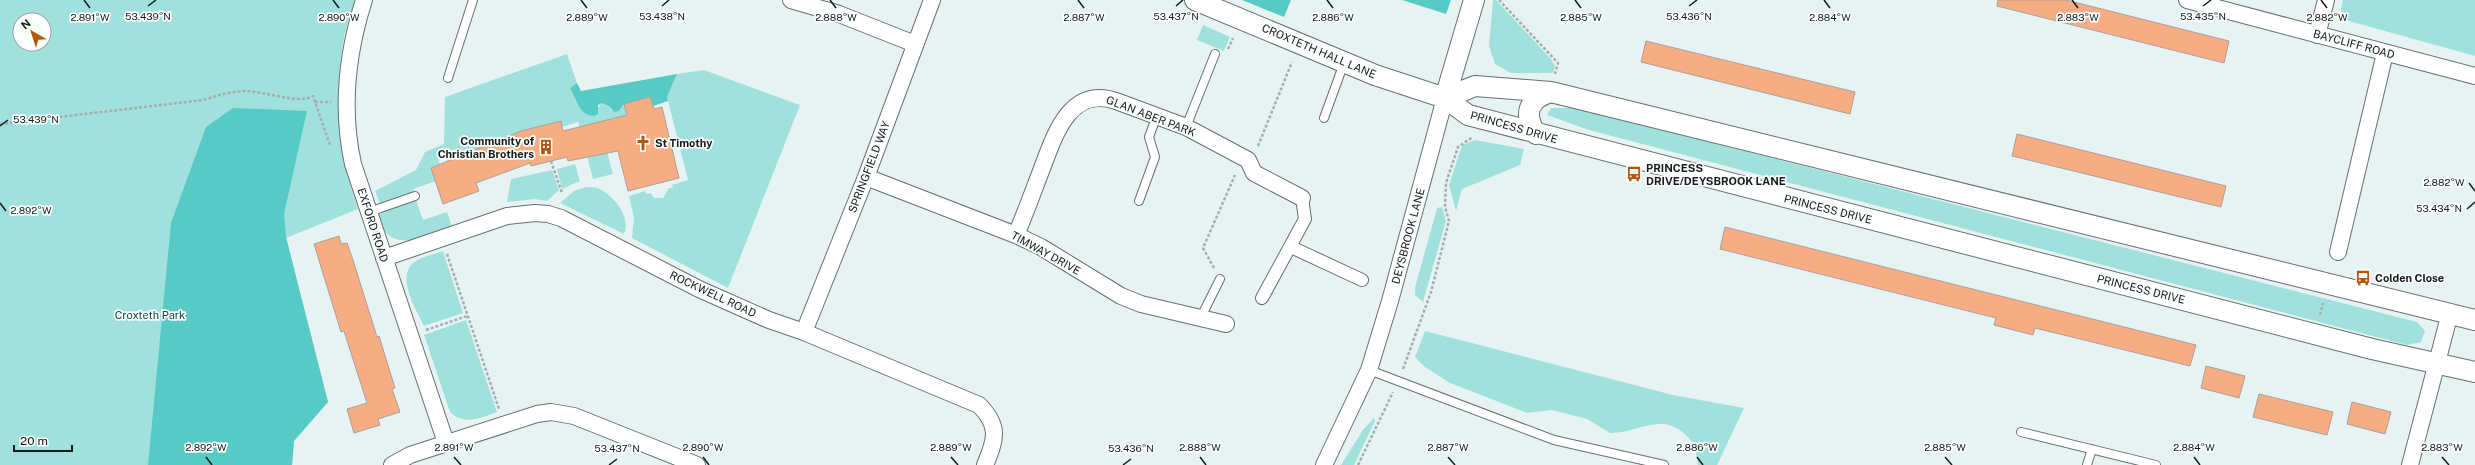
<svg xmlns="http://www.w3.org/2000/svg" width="2475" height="465" viewBox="0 0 2475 465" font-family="'Public Sans',sans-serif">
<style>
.green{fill:#a0e1de;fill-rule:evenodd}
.forest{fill:#57cac6}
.building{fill:#f7ad84;stroke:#a9a09b}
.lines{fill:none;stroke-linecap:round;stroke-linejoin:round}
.service-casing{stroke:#65706f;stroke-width:10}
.pedestrian-casing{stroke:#65706f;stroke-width:14}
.minor-casing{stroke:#65706f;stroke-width:18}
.tertiary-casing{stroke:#65706f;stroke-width:22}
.path{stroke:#a4adad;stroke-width:2.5;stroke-dasharray:3 2;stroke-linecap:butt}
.service{stroke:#fff;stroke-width:8}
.pedestrian{stroke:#fff;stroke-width:12}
.minor{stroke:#fff;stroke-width:16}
.tertiary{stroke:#fff;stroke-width:20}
.ticks{fill:none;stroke:#151a1a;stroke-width:1.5}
.labels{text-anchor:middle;stroke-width:3.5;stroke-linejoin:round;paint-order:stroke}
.street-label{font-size:11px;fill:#151a1a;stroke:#fafffe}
.poi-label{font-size:11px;font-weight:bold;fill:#151a1a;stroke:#fafffe;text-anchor:start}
.park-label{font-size:11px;fill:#114544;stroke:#fafffe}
.ticks-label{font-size:10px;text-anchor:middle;fill:#151a1a;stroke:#fafffe;stroke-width:3.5;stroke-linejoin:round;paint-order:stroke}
</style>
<rect width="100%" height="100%" fill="#e7f3f2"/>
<path class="green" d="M0 0H355C351 14 345 29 343 44 333 104 339 153 358 209L286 238 328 402 294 441 292 465H0ZM20 20H44V44H20Z
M1493 0H1496L1551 59 1555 66 1553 73H1511L1495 64 1489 46Z
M2343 0H2475V56L2349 21 2343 17 2341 9Z
M1203 25 1230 37 1224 51 1197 40Z
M567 54 577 83 570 88 578 105 598 108 602 102 610 106 611 110 619 111 624 104 627 115 580 127 578 122 562 127 560 121 521 131 447 161 445 156 438 158 440 164 431 168 436 181 413 189 414 192 380 203 375 191 416 170 425 152 444 144 445 97Z
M704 70 800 105 728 288 632 238 634 218 629 196 645 191 646 194 651 193 654 198H663L669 188H673L672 185 688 180 667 97 677 74Z
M1551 108H1575L2417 322 2425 331 2421 342 2407 345 1589 130 1547 115Z
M1475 140 1524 149 1520 165 1462 189 1456 211 1449 185 1460 151 1463 145Z
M605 144 613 174 593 179 587 156Z
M575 164 580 181 562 189 557 169Z
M552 170 559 190 547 201 534 199 507 202 511 179Z
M586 187C589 187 595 187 598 188 613 195 632 217 624 234L560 203 574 191Z
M416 200 423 220 447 212 452 227C425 236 389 257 378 216L384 211Z
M1442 207 1446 221 1423 302 1415 295V288L1437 208Z
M443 251 463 313 424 326C417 311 398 281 411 265 418 257 433 255 443 251Z
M466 320 497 412C480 418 465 426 450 412L424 335Z
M1425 331 1673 395 1744 408 1717 465H1698C1696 450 1694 440 1681 431 1658 414 1635 434 1610 433L1587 419 1552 410 1527 413 1450 383 1425 367 1415 357Z
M1374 418 1375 421 1354 465H1341L1363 430Z"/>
<path class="forest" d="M1242 0H1291L1284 17Z
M1402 0H1451L1446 14Z
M677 74 667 97 668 101 653 106 650 97 624 104 619 111 614 112 609 106 602 103 598 105V114L594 116C580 116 576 99 570 88L577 83 581 91Z
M233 108 307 111 284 214 286 237 328 402 294 441 292 465H148L171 223 206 127Z"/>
<path class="building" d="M1998 0H2066L2229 41 2224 63 1997 6Z
M1646 41 1855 92 1850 114 1641 62Z
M650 97 654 109 662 107 679 178 628 191 618 151 568 161 567 157 531 166 530 163 476 183 479 191 443 204 431 168 521 131 561 121 563 131 627 115 624 104Z
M2017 134 2226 186 2221 207 2012 156Z
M1725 227 2196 345 2190 366 2035 328 2033 335 1994 325 1996 318 1720 249Z
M339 236 341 244 347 243 353 260 377 337 379 336 395 388 392 389 400 412 378 419 380 425 354 433 347 409 367 403 344 331 341 332 314 244Z
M2206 366 2245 376 2239 398 2201 388Z
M2259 394 2333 412 2327 435 2253 417Z
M2352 402 2391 412 2385 434 2347 424Z"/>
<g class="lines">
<defs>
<path id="service" d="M448 78 473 0
M1324 118 1344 63
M1186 127 1215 54
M1139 201 1155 157 1149 137 1157 115
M369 212 415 196
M1201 317 1220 279
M1369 370 1554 440 1664 465
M2021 432 2156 465
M2087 465 2092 449"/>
<path id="pedestrian" d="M1291 247 1362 280
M1262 298 1305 219 1302 198"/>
<path id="minor" d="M364 0C347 53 341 109 353 164L446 443
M791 0 839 14 915 44
M2187 0 2475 76
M2317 35 2326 0
M866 177 1016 235 1041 247 1121 296 1141 304 1226 324
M1016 235C1025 214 1033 192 1041 171 1054 137 1069 85 1116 101L1186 127 1248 160 1254 173 1302 198
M2338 252 2385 53
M384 258 507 216 535 213 548 214 561 218 699 289 769 320 804 332 979 405C1000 426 996 439 985 465
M804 332 866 177 932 0
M392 465 410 455 537 414 551 412 574 416 697 465
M1324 465 1369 370 1390 301 1445 98
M2410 465 2450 313"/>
<path id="tertiary" d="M1195 0 1375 75 1445 98 1468 115 2372 349 2475 372
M1445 98 1475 86 1551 92 2475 320
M1445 98 1474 0
M1536 134C1523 114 1528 99 1551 92"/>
</defs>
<use href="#service" class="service-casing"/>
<use href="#pedestrian" class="pedestrian-casing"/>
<use href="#minor" class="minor-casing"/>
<use href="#tertiary" class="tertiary-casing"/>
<path class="path" d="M1499 0 1558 63 1555 74
M1228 49 1233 38
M315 102H331
M0 124 203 100C216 96 229 92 242 91 262 90 299 105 313 96L330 145
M1258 146 1292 62
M551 161 562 193
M447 254 499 409
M1214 268 1203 248 1235 175
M2320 315 2323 303
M426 330 467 316
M1403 369 1431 292 1449 221 1445 207 1446 183 1458 147 1473 137
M1358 465 1393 392"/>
<use href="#service" class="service"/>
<use href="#pedestrian" class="pedestrian"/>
<use href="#minor" class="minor"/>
<use href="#tertiary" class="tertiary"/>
</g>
<path class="ticks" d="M84 0 90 8M333 0 339 8M581 0 587 8M830 0 836 8M1078 0 1084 8M1327 0 1333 8M1575 0 1581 8M1824 0 1830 8M2072 0 2078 8M2321 0 2327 8M148 6 156 0M662 6 669 0M1176 6 1183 0M1689 6 1697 0M2203 6 2211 0M0 126 8 120M2469 183 2475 191M0 203 6 211M2467 209 2475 202M206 457 212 465M454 457 461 465M703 457 709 465M951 457 958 465M1200 457 1206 465M1448 457 1455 465M1697 457 1703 465M1945 457 1952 465M2194 457 2200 465M2442 457 2449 465M609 465 617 459M1123 465 1131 459"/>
<defs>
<symbol id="church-bare" viewBox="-9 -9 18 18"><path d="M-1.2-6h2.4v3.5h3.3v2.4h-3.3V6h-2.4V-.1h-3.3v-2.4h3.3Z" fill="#b5560b" stroke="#fafffe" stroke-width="2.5" paint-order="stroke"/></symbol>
<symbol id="building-bare" viewBox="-9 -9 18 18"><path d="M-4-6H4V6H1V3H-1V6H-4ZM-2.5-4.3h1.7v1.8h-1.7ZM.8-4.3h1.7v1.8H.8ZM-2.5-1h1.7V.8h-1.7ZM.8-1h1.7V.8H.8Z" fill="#b5560b" stroke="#fafffe" stroke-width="2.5" paint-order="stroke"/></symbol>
<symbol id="bus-bare" viewBox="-9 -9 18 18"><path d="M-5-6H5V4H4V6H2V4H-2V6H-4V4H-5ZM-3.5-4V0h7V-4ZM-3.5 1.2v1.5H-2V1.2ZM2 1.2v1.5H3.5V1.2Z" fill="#b5560b" stroke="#fafffe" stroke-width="2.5" paint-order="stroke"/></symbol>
</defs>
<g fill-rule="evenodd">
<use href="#church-bare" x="632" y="132" width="22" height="22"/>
<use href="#building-bare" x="535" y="136" width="22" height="22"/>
<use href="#bus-bare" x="1623" y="163" width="22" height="22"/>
<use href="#bus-bare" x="2352" y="267" width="22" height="22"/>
</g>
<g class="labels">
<g class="street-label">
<text transform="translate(2354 44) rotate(15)" y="4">BAYCLIFF ROAD</text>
<text transform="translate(1319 51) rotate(23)" y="4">CROXTETH HALL LANE</text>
<text transform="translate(1151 116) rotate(21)" y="4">GLAN ABER PARK</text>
<text transform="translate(1514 127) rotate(16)" y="4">PRINCESS DRIVE</text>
<text transform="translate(869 167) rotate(-69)" y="4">SPRINGFIELD WAY</text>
<text transform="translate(1828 209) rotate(14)" y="4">PRINCESS DRIVE</text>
<text transform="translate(373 225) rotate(72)" y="4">EXFORD ROAD</text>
<text transform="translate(1408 236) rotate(-75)" y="4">DEYSBROOK LANE</text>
<text transform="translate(1046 253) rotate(29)" y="4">TIMWAY DRIVE</text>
<text transform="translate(2141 289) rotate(14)" y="4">PRINCESS DRIVE</text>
<text transform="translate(713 294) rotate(25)" y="4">ROCKWELL ROAD</text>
</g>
<g class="poi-label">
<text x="534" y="145" text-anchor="end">Community of<tspan x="534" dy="13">Christian Brothers</tspan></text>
<text x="655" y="147">St Timothy</text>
<text x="1646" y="172">PRINCESS<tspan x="1646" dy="13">DRIVE/DEYSBROOK LANE</tspan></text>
<text x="2375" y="282">Colden Close</text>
</g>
<g class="park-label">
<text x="150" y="319">Croxteth Park</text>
</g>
</g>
<g class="ticks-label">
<text x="148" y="20">53.439°N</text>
<text x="662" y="20">53.438°N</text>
<text x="1176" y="20">53.437°N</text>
<text x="1689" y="20">53.436°N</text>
<text x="2203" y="20">53.435°N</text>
<text x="2327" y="21">2.882°W</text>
<text x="1333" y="21">2.886°W</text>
<text x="2078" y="21">2.883°W</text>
<text x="90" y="21">2.891°W</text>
<text x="339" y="21">2.890°W</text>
<text x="587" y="21">2.889°W</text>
<text x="836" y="21">2.888°W</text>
<text x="1084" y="21">2.887°W</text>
<text x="1581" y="21">2.885°W</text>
<text x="1830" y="21">2.884°W</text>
<text x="36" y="123">53.439°N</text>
<text x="2444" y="186">2.882°W</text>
<text x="2439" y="212">53.434°N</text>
<text x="31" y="214">2.892°W</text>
<text x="206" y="451">2.892°W</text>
<text x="454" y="451">2.891°W</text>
<text x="703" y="451">2.890°W</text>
<text x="951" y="451">2.889°W</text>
<text x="1200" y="451">2.888°W</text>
<text x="1448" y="451">2.887°W</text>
<text x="1697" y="451">2.886°W</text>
<text x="1945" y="451">2.885°W</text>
<text x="2194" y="451">2.884°W</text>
<text x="2442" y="451">2.883°W</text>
<text x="617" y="452">53.437°N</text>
<text x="1131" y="452">53.436°N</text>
</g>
<g transform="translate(32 32) rotate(321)"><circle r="19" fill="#fafffe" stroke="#9ea3a3"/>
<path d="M0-3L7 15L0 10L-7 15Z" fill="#b5560b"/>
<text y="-6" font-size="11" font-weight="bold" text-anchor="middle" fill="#151a1a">N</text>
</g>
<path d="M14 445v6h58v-6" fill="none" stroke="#151a1a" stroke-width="2"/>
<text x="20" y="445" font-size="12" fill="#151a1a" stroke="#fafffe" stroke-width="3" paint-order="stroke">20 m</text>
</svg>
